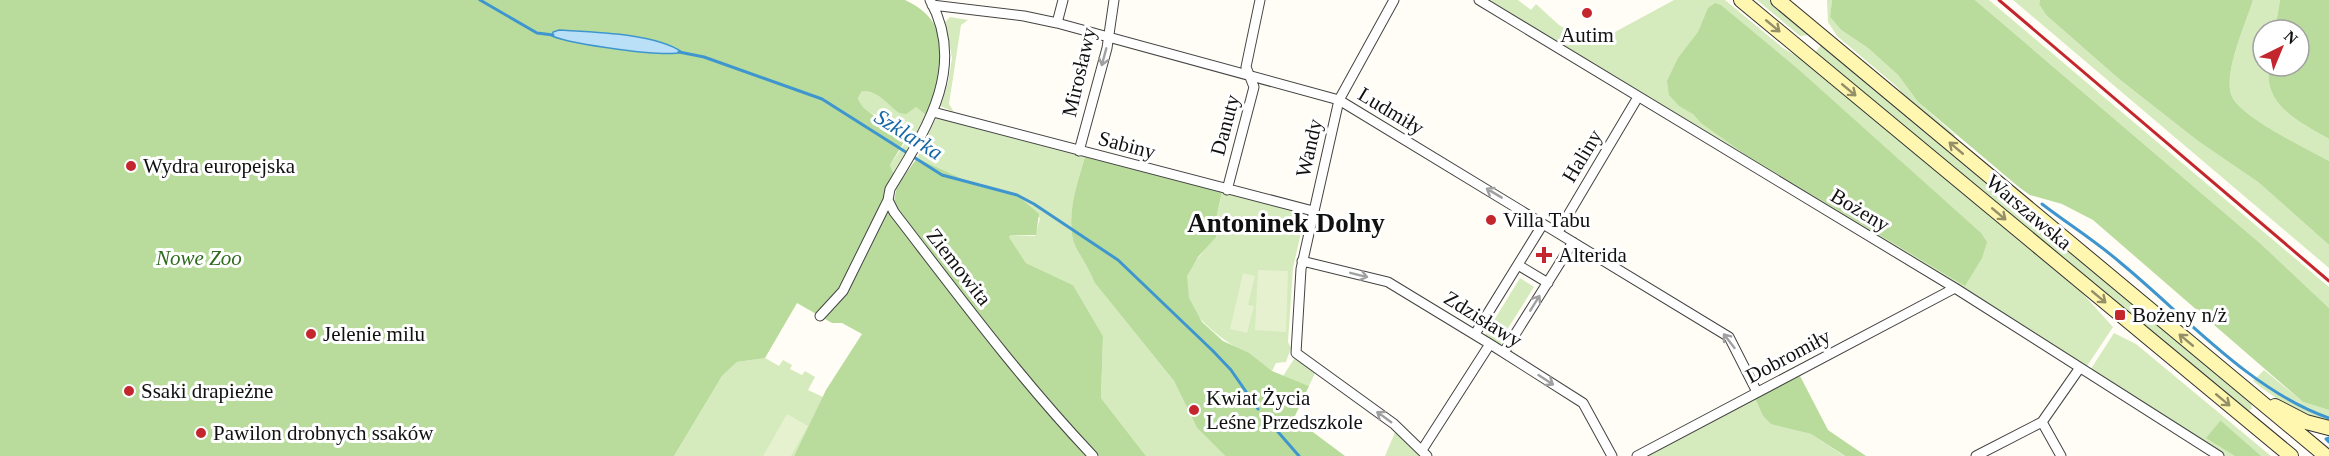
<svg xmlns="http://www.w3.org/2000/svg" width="2329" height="456" viewBox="0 0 2329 456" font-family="'Times New Roman',serif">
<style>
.green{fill:#d5ebbd}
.forest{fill:#b9dc9c;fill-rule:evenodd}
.pitch{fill:#e6f2cf}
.water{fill:#b9e0f7;stroke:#3f96cf;stroke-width:1.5}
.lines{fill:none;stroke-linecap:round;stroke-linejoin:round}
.stream{stroke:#3f96cf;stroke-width:3}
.street-casing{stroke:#444;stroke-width:11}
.secondary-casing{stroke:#333;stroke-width:16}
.street{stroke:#fff;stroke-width:9}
.secondary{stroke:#fff6b0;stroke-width:14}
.rail{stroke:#c4262e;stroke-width:3}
.oneway{stroke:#948f68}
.oneway2{stroke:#a0a0a0}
.poi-dot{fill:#c4262e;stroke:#fff;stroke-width:2}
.labels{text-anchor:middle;stroke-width:6;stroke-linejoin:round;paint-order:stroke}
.poi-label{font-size:21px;fill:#111;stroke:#fff;text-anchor:start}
.street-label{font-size:21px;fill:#111;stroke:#fff}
.park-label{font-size:21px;font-style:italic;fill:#2f6b1f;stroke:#fff}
.water-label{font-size:22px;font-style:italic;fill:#1768a6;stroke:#fff}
.district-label{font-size:27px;font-weight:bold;fill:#111;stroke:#fff}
</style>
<rect width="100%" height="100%" fill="#fffdf5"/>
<path class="green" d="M1489 0H1518L1531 10 1536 4 1559 25 1576 34 1594 36 1613 33 1674 0H1725L1783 48 1814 67 2074 284 2113 327 2087 366Z
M1757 0H1769L1809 35 1800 36Z
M1827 0H1832L1830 17 1841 30 1868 48 1898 75 1918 102 1955 135 1952 139 1920 112 1896 86 1837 36 1828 22Z
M1975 0H1989L2329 287V308L2261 244Z
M2013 0H2040L2039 4 2046 15 2119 79 2198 141 2258 182 2329 245V268Z
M2253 0H2280L2275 30H2263V66H2269C2263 106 2300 122 2329 139V161C2308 149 2237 116 2231 94 2224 71 2246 23 2253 0Z
M950 17 968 20 961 25 949 104 954 112 940 106 948 83 952 58 945 22Z
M1822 44 2251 402 2252 409 2247 411 1814 54Z
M862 91C874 91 887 99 893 108L916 107 927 116 894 175 890 165 905 143C900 134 893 124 883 118 870 110 863 117 858 98Z
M936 118 1085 157C1077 184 1067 211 1073 240 1075 249 1090 269 1094 282L1174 381 1197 428 1225 456H1146L1101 398 1103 336 1073 285 1026 263 1009 237 1011 235 1035 236 1040 218 1000 191 978 186 917 158Z
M1222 192 1301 213 1304 219 1293 268 1288 342 1291 348 1286 362 1276 363 1272 371C1243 349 1167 317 1190 268 1194 261 1201 256 1204 250 1212 233 1219 210 1222 192Z
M1520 278 1534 287 1503 336 1504 343 1497 345 1485 335Z
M2114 333 2136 344 2271 456H2225L2089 372Z
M765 358 779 366 783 360 792 365 790 369 802 375 805 371 815 377 808 390 823 397 794 456H674L722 376 737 362Z
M1294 359 1316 371 1309 386 1283 376Z
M2264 370 2303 402 2329 410V423C2300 415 2277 400 2253 381Z
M1753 394 1763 416 1771 423 1811 434 1844 456H1637Z
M1396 430 1423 456H1385Z"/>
<path class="forest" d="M0 0H905C958 24 941 72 927 116L916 107 906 114 899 113C887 104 879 91 862 91L858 98C864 119 894 118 907 137L890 165 894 175 886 193 966 312 1033 396 1088 456H794L826 390 862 334 842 323H832L797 303 765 358 737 362 722 376 674 456H0ZM559 30C593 32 655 33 682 52L585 44 552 36Z
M1832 0H1975L2261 244 2329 308V410L2303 402 2093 220 2062 204 2030 195 2020 188 1918 102 1898 75 1868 48 1841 30 1830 17Z
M2040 0H2253C2246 23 2224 71 2231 94 2237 116 2308 149 2329 161V245L2258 182 2198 141 2119 79 2046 15 2039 4Z
M2280 0H2329V139C2300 122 2263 106 2269 66H2299V30H2275Z
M1715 3 1721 5 1798 69 1981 233 1987 242 1982 258 1965 286 1746 155 1701 123 1693 114 1679 106 1669 95 1667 81 1678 58 1698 32 1708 8Z
M1085 157 1222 192 1216 219V237L1198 257 1187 276 1189 298 1202 322 1223 341 1249 353 1272 371 1309 386 1294 418 1345 456H1225L1197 428 1174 381 1094 282C1090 269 1075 249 1073 240 1067 211 1077 184 1085 157Z
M917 158 978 186 1017 195 1039 214 1036 235H1011L1009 237 1026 263 1073 285 1103 336 1101 398 1146 456H1099L1006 352 901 215 894 201 897 186Z
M1800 376 1828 430 1866 456H1845L1811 434 1771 424 1763 416 1753 394Z
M2221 420V421L2261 456H2235L2206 438Z"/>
<path class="pitch" d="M1258 270 1288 271 1286 332 1255 330Z
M1243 273 1255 276 1248 305 1254 306 1247 333 1230 329Z
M787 414 808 426 791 456H763Z"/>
<path class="water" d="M559 30C593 32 655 33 682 52 665 58 571 44 552 36L553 32Z"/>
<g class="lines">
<path class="stream" d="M480 0 537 33 553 35
M679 52 704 57 822 99 942 175 1017 195 1034 204 1118 260 1213 351 1231 370 1258 409
M2042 204C2068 224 2097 242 2122 264 2185 316 2251 391 2329 418
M1265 417 1299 456
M2329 438 2326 439 2329 442"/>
<defs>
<path id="street" d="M1394 0 1339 100 1301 269 1296 353 1394 424 1427 456
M1479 0 1955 288 2219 456
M932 5 1024 16 1057 23 1339 100 1729 337 1757 392
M1057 23 1063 0
M933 112 1313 211
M1079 151 1107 48 1114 0
M1227 190 1254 87 1246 67 1260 0
M888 200 894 212C958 295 1020 379 1093 456
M1558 232 1638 97
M1302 261 1388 282 1490 344 1583 403 1612 456
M1518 265 1548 283
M820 316 843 291 888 200 890 189C925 131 968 68 930 0
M1475 334 1543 224
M1504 352 1573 242
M2042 422 2061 456
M1422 450 1490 344
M1637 456 1955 288
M1976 456 2042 422 2079 369"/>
<path id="secondary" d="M1741 0 2291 456
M1778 0 2326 456
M2275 406 2306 422 2329 428"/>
</defs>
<use href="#street" class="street-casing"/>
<use href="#secondary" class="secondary-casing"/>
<use href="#street" class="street"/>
<use href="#secondary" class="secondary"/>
<path class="rail" d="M1999 0 2329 281"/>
</g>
<defs><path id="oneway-shaft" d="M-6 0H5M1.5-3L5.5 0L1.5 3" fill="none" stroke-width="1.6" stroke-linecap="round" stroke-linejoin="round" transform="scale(1.5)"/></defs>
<g class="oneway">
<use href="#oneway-shaft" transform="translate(1773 26) rotate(40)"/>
<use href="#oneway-shaft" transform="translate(1849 90) rotate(40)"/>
<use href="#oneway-shaft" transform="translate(1956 148) rotate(-140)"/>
<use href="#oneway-shaft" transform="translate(1999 214) rotate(40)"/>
<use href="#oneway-shaft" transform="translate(2099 297) rotate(40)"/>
<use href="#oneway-shaft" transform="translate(2186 340) rotate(-140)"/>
<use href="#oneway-shaft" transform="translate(2223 400) rotate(40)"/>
</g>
<g class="oneway2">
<use href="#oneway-shaft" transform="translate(1104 57) rotate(105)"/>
<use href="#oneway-shaft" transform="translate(1494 193) rotate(-149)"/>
<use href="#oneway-shaft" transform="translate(1359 275) rotate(14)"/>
<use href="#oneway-shaft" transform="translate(1535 303) rotate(-58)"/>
<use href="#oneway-shaft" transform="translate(1729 341) rotate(-128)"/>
<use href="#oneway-shaft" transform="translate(1546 380) rotate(33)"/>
<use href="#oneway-shaft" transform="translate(1384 417) rotate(-144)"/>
</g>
<g class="poi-dot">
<circle cx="1587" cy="13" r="6"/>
<circle cx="131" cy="166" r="6"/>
<circle cx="1491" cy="220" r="6"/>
<path d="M1541 246h6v6h6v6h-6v6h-6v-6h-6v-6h6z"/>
<rect x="2114" y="309" width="12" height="12" rx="3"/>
<circle cx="311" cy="334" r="6"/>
<circle cx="129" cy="391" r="6"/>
<circle cx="1194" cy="410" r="6"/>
<circle cx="201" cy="433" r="6"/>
</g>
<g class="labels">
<g class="poi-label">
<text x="1587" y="42" text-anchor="middle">Autim</text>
<text x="143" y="173">Wydra europejska</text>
<text x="1503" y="227">Villa Tabu</text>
<text x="1558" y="262">Alterida</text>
<text x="2132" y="322">Bożeny n/ż</text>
<text x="323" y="341">Jelenie milu</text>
<text x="141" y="398">Ssaki drapieżne</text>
<text x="1206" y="405">Kwiat Życia<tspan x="1206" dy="24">Leśne Przedszkole</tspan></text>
<text x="213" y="440">Pawilon drobnych ssaków</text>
</g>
<g class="street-label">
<text transform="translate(1079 72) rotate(-77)" y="7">Mirosławy</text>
<text transform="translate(1391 111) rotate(31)" y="7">Ludmiły</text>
<text transform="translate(1225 125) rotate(-75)" y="7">Danuty</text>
<text transform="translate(1127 145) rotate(15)" y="7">Sabiny</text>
<text transform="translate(1309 148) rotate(-77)" y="7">Wandy</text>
<text transform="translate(1582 156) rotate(-59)" y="7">Haliny</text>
<text transform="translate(1860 210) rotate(31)" y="7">Bożeny</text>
<text transform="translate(2029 212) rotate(40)" y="7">Warszawska</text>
<text transform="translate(959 267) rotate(52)" y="7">Ziemowita</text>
<text transform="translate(1483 319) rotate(32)" y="7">Zdzisławy</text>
<text transform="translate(1788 356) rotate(-28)" y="7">Dobromiły</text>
</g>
<g class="park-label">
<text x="199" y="265">Nowe Zoo</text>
</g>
<g class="water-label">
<text transform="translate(909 134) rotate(32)" y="8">Szklarka</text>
</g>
<g class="district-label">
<text x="1286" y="232">Antoninek Dolny</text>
</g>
</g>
<g transform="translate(2281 48) rotate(43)"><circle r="28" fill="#ffffff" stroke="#a0a0a0" stroke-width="1.5"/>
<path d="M0-4.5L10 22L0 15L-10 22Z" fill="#c4262e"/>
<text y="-9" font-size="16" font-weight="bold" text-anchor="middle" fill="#111111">N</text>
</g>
</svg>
